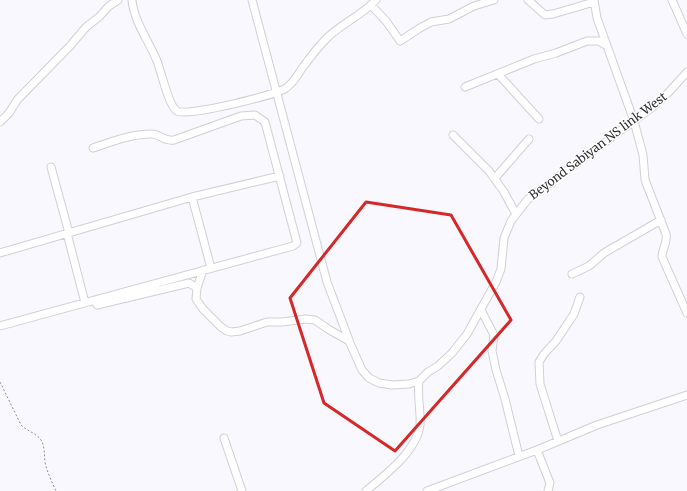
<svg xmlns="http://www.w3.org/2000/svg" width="687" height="491" viewBox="0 0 687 491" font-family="Merriweather,serif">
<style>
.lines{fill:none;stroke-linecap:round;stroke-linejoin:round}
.minor-casing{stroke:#d0cfd7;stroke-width:9}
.path{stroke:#8f8f93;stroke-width:1;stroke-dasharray:2 2;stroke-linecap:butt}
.minor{stroke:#fff;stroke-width:7}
.marked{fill:none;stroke:#d62828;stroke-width:3;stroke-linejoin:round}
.labels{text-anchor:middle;stroke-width:3;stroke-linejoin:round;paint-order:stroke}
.street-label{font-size:12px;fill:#303033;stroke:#fff}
</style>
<rect width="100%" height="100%" fill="#f8f8fe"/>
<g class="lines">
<defs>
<path id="minor" d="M132 0C134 22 149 41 157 61 161 71 169 107 177 111 187 117 276 95 286 88 294 83 298 74 303 67 311 56 319 46 328 37 343 23 362 15 376 0
M252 0 327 282 349 340
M528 0 545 15 553 14 594 2
M594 0 597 18 634 121 643 155 645 180 666 234C668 243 662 248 662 257L687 313
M672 0 687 34
M371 5 386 21 400 41 420 28 431 22 449 19 474 6 494 0
M498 74 539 119
M465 87 534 59 556 53 587 41H599L607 46
M0 122 9 113 18 99 70 46 86 27 99 17 109 6 118 0
M453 135 489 171 504 192 516 214
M51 167 69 233
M495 178 529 139
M192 197 211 268
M67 233 85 303
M0 253 192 197 280 176
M203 270 197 288 196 299 203 309 221 327 227 331 231 332 240 331 267 322H282L306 319 315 320 328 329 349 341 362 370 369 378 379 383 392 385 409 384 419 381 428 372 438 366 452 353 467 334 496 282 501 269 504 238 511 221 528 199 654 106 668 93 687 72
M572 274 589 266 604 253 661 220
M97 305 189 283 197 288
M481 310 494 335 492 351 496 370 505 399 519 456
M0 326 293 246 297 243 265 122 255 115 241 116 174 140C164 142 159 133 151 134 131 134 111 142 93 148
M224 438 242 491
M558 441 540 384 539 362 544 354 556 341 574 314 580 297
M537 450 550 483 548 491
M366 491C385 475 417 451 420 425 421 411 417 396 419 381
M427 491 537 450 597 425 687 395"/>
</defs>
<use href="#minor" class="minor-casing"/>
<path class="path" d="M0 382 21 425C27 431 36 433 41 440 45 446 44 454 45 462 47 472 52 482 56 491"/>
<use href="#minor" class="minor"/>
</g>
<path class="marked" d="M366 202 451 215 511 320 395 451 324 403 290 298Z"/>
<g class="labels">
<g class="street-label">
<text transform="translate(598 146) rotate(-37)" y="4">Beyond Sabiyan NS link West</text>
</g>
</g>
</svg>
